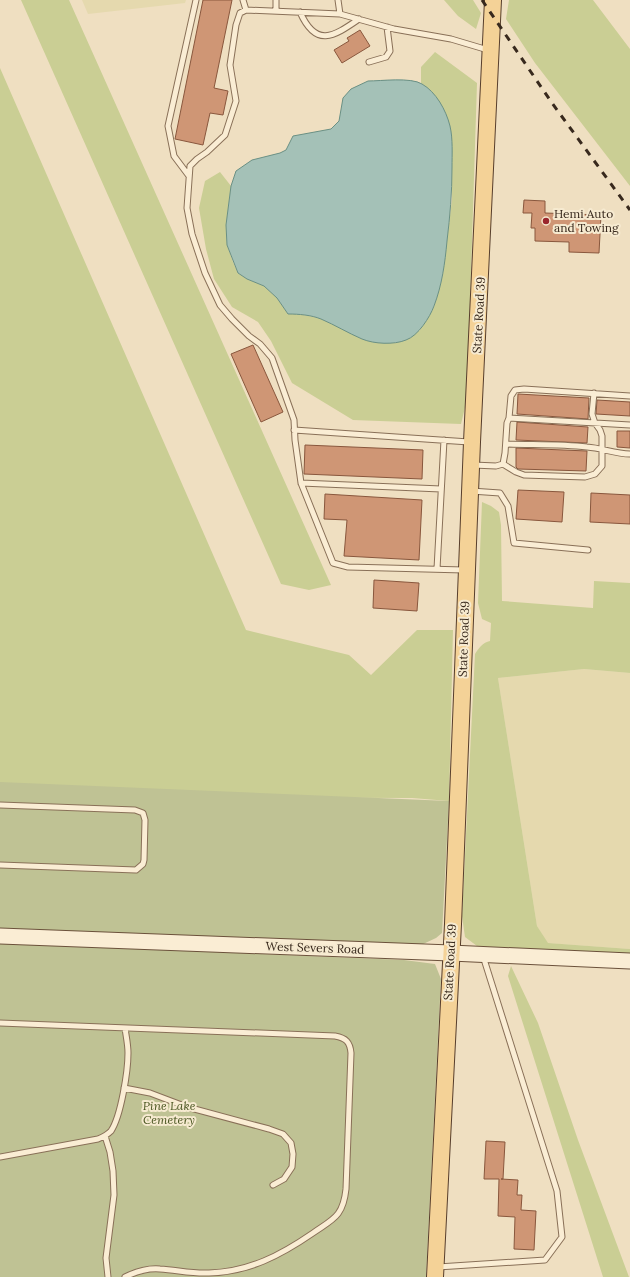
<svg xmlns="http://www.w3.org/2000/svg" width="630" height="1277" viewBox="0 0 630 1277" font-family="Lora,serif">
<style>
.farmland{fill:#e5d9ae}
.green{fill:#cace94}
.cemetery{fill:#bfc294}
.water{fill:#a4c1b7;stroke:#6a9084}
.building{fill:#cf9675;stroke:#89573d}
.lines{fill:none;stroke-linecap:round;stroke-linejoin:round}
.lane-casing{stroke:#897058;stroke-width:7}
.secondary-casing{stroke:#6b513b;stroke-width:17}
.primary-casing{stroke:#573e2c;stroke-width:18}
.lane{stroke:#faedd4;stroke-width:5}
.secondary{stroke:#faedd4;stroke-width:15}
.primary{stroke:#f4d297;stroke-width:16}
.rail{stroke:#38291d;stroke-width:3;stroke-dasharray:7 7;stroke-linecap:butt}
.poi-dot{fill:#9a262d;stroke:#f6ead0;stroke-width:1.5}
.labels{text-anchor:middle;stroke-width:4;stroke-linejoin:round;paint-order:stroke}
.poi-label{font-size:12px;fill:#38291d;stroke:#f6ead0;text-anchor:start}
.street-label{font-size:12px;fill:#38291d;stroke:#f6ead0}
.park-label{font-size:12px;font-style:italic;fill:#4b5622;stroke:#f6ead0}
</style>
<rect width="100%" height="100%" fill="#efdfc1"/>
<path class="farmland" d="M82 0H186L185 3 88 14Z
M584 669 630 673V949L547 943 537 926 498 678Z"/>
<path class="green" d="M21 0H69L331 585 309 590 281 584Z
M444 0H473L481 13 476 29 458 16Z
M509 0H593L630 49V186L535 63 506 19Z
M435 52 477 83 467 399 461 424 353 420 292 383 271 341 258 322 232 307 214 279 206 249 199 208 205 181 220 172 231 186 226 225 227 245 233 262 238 273 247 279 264 286 277 298 288 314H299L319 318 340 327 362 339 376 342 396 343 420 330 434 307 443 274 452 199V150L432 92 421 83V67Z
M0 68 246 630 349 655 371 675 417 630H453L449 801 412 798 0 797Z
M482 502 491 506 499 512 501 525 502 601 593 608 594 581 630 583V673L584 669 498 678 537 926 548 943 630 949V955L494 949 477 946 465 937 462 916 475 654C478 649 483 642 490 641L491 623 482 619 478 603Z
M511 966 538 1023 578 1140 629 1277H603L519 1011 508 976Z"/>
<path class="cemetery" d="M0 782 449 801 442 933 436 938 421 945 0 930Z
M0 943 404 960 435 964 441 979 426 1277H0Z"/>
<path class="water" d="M368 81C381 81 411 77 422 84 436 92 446 110 450 126 453 139 452 154 452 168 452 193 450 216 447 241 445 263 442 285 434 306 430 317 418 336 406 340 394 345 374 344 362 339 348 333 335 325 321 319 311 315 299 314 288 314L277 298 264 286 247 279 238 273 227 245 226 225 231 186 236 171 252 160 280 153 286 150 293 136 331 129 339 121 343 98 351 89Z"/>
<path class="building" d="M203 0H232L214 88 228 91 223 115 210 113 203 145 175 139Z
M360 30 370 46 342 63 334 50 349 41 347 38Z
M524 200 545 201V213L601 215 599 253 569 252V242L535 241V228H531L532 213H523Z
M253 345 283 412 261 422 231 354Z
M518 394 589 398 588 419 517 414Z
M597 400 630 402V416L596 414Z
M517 422 588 427 587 443 516 440Z
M617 431H630V448L617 447Z
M305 445 423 450 422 479 304 474Z
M516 448 587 451 586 471 518 469 516 467Z
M518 490 564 492 562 522 516 519Z
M591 493 630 495V524L590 522Z
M325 494 422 500 419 560 344 556 347 520 324 519Z
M374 580 419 583 417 611 373 608Z
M486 1141 505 1142 503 1179H501L518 1180 517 1195H522L521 1210 536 1211 534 1250 514 1249 515 1217 498 1216 499 1179H484Z"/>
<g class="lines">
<defs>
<path id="lane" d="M243 0 246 10
M338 0 340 14
M276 11V0
M300 12C316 48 333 37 359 19
M369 62 386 57 390 51 387 27
M189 176 174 156 168 126 196 0
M509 418 511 396 515 390 524 389 630 396
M294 430 469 442
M506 444C533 445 560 444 587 447 602 448 615 454 630 454
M503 464 516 472 524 475 585 477 595 474 602 466V436L600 430 595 423 592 414 594 393
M473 465 496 466 503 464 505 453 507 423 509 418 630 425
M301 483 441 489
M471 491 500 493 508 506 514 543 588 550
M437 569 444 440
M464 570 348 567 333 563 301 483 295 440 294 420 272 358 260 344 249 336 232 319 220 305 205 273 192 234 187 208 190 166 197 159 207 152 225 135 236 101 230 65 236 25 240 13 246 10 340 14 394 29 451 39 488 50
M0 805 135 810 143 813 145 820 144 860 143 864 136 870 0 865
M0 1023 335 1036C346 1038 350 1042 351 1053L346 1189C343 1217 333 1219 313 1233 281 1255 249 1272 209 1273 192 1274 177 1270 160 1269 148 1268 135 1272 125 1277
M124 1088 150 1093 187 1107 269 1129 283 1134 291 1143 293 1154 292 1167 284 1179 273 1185
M105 1136 110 1152 113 1171 114 1195 106 1258 108 1277
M0 1157 98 1139C103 1137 107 1135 111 1131 121 1116 128 1071 128 1053 128 1044 126 1036 125 1028
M438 1267 545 1260 562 1237 557 1191 483 956"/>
<path id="secondary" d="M0 936 451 953 630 961"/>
<path id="primary" d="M435 1277 453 924 472 442 493 0"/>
</defs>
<use href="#lane" class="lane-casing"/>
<use href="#secondary" class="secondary-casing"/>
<use href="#primary" class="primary-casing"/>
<use href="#lane" class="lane"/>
<use href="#secondary" class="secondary"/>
<use href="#primary" class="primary"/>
<path class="rail" d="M482 0 552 103 630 210"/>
</g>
<circle class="poi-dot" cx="546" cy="221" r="4"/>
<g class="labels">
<g class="poi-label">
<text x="554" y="218">Hemi Auto<tspan x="554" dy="14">and Towing</tspan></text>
</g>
<g class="street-label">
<text transform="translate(479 315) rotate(-87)" y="4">State Road 39</text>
<text transform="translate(464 639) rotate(-88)" y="4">State Road 39</text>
<text transform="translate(315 948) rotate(2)" y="4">West Severs Road</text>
<text transform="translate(450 962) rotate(-87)" y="4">State Road 39</text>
</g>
<g class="park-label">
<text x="169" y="1110">Pine Lake<tspan x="169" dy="14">Cemetery</tspan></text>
</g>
</g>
</svg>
